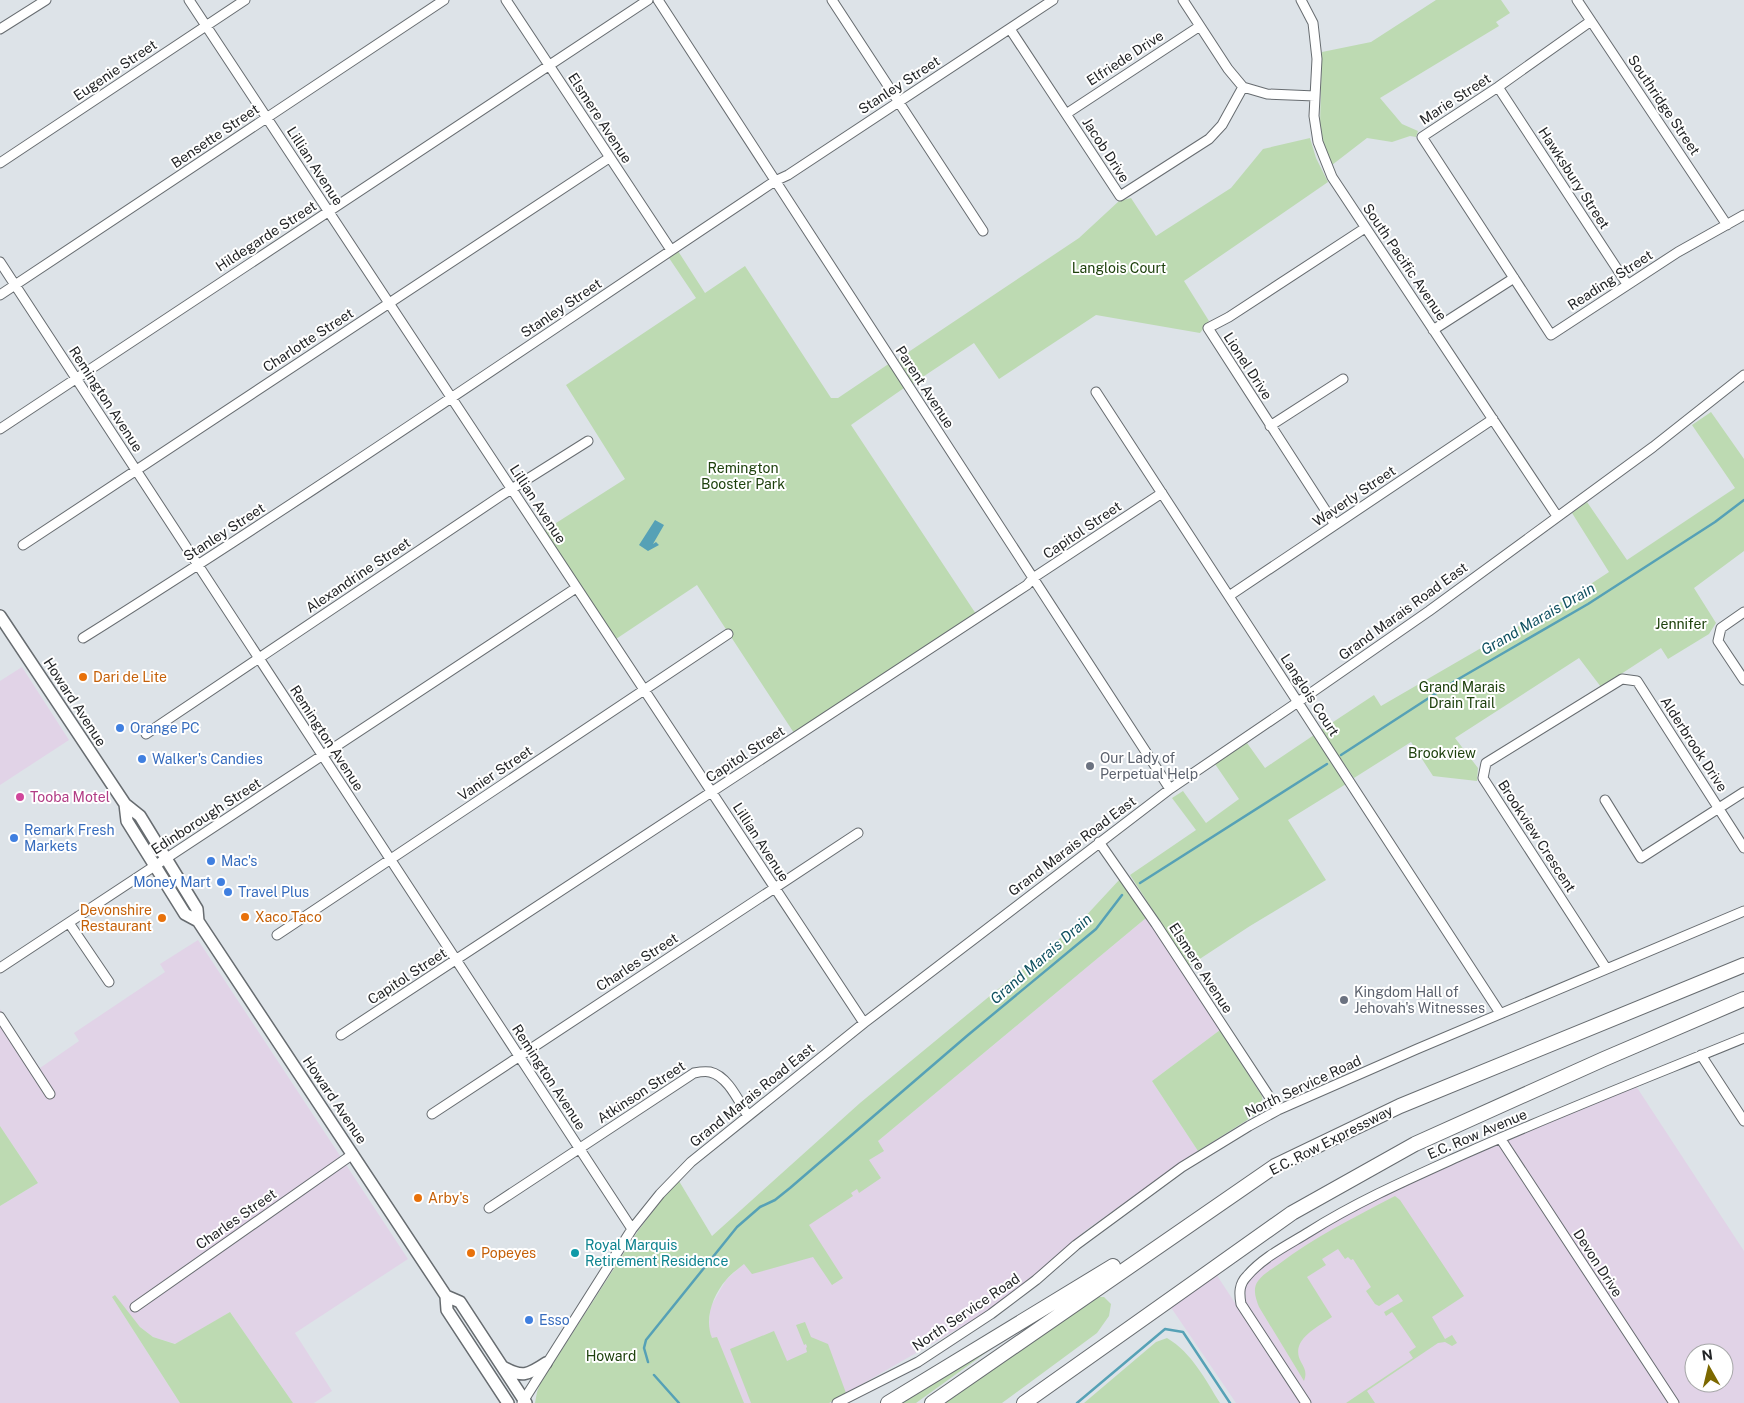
<svg xmlns="http://www.w3.org/2000/svg" width="1744" height="1403" viewBox="0 0 1744 1403" font-family="'Public Sans',sans-serif">
<style>
.industrial{fill:#e1d3e7;fill-rule:evenodd}
.green{fill:#bddab2}
.water{fill:#56a1b6}
.lines{fill:none;stroke-linecap:round;stroke-linejoin:round}
.stream{stroke:#56a1b6;stroke-width:2.5}
.minor-casing{stroke:#676c70;stroke-width:11}
.major-casing{stroke:#676c70;stroke-width:14}
.highway-casing{stroke:#676c70;stroke-width:16}
.minor{stroke:#fff;stroke-width:9}
.major{stroke:#fff;stroke-width:11}
.highway{stroke:#fff;stroke-width:14}
.food-dot{fill:#e8710a;stroke:#fff;stroke-width:2}
.shop-dot{fill:#3f7fe0;stroke:#fff;stroke-width:2}
.worship-dot{fill:#6b7280;stroke:#fff;stroke-width:2}
.hotel-dot{fill:#d1479c;stroke:#fff;stroke-width:2}
.culture-dot{fill:#0f9aa8;stroke:#fff;stroke-width:2}
.labels{text-anchor:middle;stroke-width:4;stroke-linejoin:round;paint-order:stroke}
.street-label{font-size:14px;fill:#232527;stroke:#fff}
.park-label{font-size:14px;fill:#1e410d;stroke:#fff}
.food-label{font-size:14px;fill:#c56008;stroke:#fff;text-anchor:start}
.shop-label{font-size:14px;fill:#366cbe;stroke:#fff;text-anchor:start}
.worship-label{font-size:14px;fill:#5b616d;stroke:#fff;text-anchor:start}
.hotel-label{font-size:14px;fill:#b23c85;stroke:#fff;text-anchor:start}
.culture-label{font-size:14px;fill:#0d838f;stroke:#fff;text-anchor:start}
.water-label{font-size:15px;font-style:italic;fill:#0f5060;stroke:#fff}
</style>
<rect width="100%" height="100%" fill="#dde3e8"/>
<path class="industrial" d="M22 667 69 740 0 785V681Z
M1146 918 1220 1030 1152 1081 1198 1151 1086 1230 1031 1278 977 1318 829 1403H612L721 1363 709 1331 710 1308 726 1280 878 1141Z
M198 940 408 1259 295 1333 332 1391 314 1403H293L230 1312 176 1344 153 1337 140 1327 112 1297 180 1403H0V1206L38 1183 0 1126V1009L40 1068 79 1041 74 1033 165 972 160 964Z
M1636 1086 1744 1251V1403H1310L1246 1303 1245 1289 1252 1274 1269 1261 1313 1233 1376 1197 1485 1148ZM1694 1353H1724V1383H1694Z
M1216 1274 1301 1403H1236L1170 1306Z"/>
<path class="green" d="M1436 0H1501L1510 13 1496 22 1499 26 1380 98 1402 124 1418 131 1416 137 1410 136 1392 142 1367 138 1332 165 1324 147 1320 124 1322 52 1371 42Z
M1310 138 1316 158 1328 182 1184 281 1209 321 1200 333 1096 315 999 379 974 343 912 384 898 359 1079 238 1119 201 1131 198 1156 236 1231 188 1263 149Z
M678 251 705 293 745 266 831 398H838L890 363 904 388 851 425 976 614 794 733 697 585 616 639 542 532 625 479 566 385 696 298 669 258Z
M1711 412 1744 459V551L1694 588 1716 623 1709 634 1668 659 1661 648 1601 687 1579 658 1455 738 1478 768 1477 781 1433 776 1411 742 1354 778 1321 730 1374 695 1381 706 1583 589 1609 572 1572 513 1587 502 1627 560 1735 488 1692 425Z
M1314 735 1346 784 1288 820 1326 880 1250 926 1189 966 1130 875 1196 830 1172 798 1183 791 1206 823 1239 799 1215 764 1247 743 1265 768Z
M1120 879 1146 918 878 1141 884 1151 869 1160 881 1178 859 1193 857 1189 851 1193 853 1196 809 1225 843 1278 832 1285 813 1257 752 1274 744 1264C738 1269 731 1274 726 1280 713 1295 704 1319 712 1338L717 1337 744 1403H535L537 1392 540 1384 638 1231 663 1198 679 1181 712 1236 860 1103 1082 920Z
M1220 1030 1262 1096 1263 1105 1260 1112 1198 1151 1152 1081Z
M0 1126 38 1183 0 1206Z
M1395 1196 1400 1200 1464 1296 1432 1317 1445 1339 1452 1335 1457 1343 1452 1346 1445 1342 1438 1343 1367 1391 1375 1403H1346L1413 1358 1409 1352 1416 1347 1392 1312 1386 1316 1384 1312 1403 1301 1398 1294 1379 1306 1375 1304 1366 1291 1371 1287 1353 1259 1351 1260 1348 1257 1345 1259 1338 1249 1322 1259 1326 1265 1307 1277 1332 1317C1318 1327 1289 1340 1301 1362 1305 1369 1307 1373 1304 1381L1259 1307C1256 1299 1252 1289 1258 1281 1263 1274 1272 1269 1279 1264 1314 1237 1355 1217 1395 1196Z
M115 1295 140 1327 153 1337 175 1344 230 1312 293 1403H180L112 1297Z
M1095 1297H1104L1111 1304 1109 1316 1097 1333 1002 1403H940Z
M805 1322 811 1337 828 1344 846 1393 829 1403H751L730 1349 774 1331 787 1361 807 1352 806 1348 807 1347 806 1344 804 1345 796 1325Z
M1167 1338C1192 1353 1205 1379 1220 1403H1084L1156 1342Z
M997 1342 998 1344 916 1403H896Z"/>
<path class="water" d="M655 520 664 525 653 544 656 542 659 545 648 551 639 545Z"/>
<g class="lines">
<path class="stream" d="M1341 755 1455 681 1588 604 1715 522 1744 500
M1140 883 1327 764
M648 1362 644 1348 646 1340 737 1227 760 1207 775 1200 790 1188 968 1035 1096 929 1122 895
M654 1375 679 1403
M1077 1403 1165 1329 1183 1332 1230 1403"/>
<defs>
<path id="minor" d="M189 0 864 1023
M506 0 671 250
M658 0 1170 789
M832 0 983 231
M1183 0 1228 69 1243 87 1267 94 1315 96
M1301 0 1313 23 1317 59 1314 116 1318 142 1332 177 1557 516
M1577 0 1727 225
M1591 21 1498 87 1422 137 1551 335 1678 252 1744 215
M0 29 46 0
M1010 29 1120 196 1209 139 1222 125 1243 87
M1498 87 1627 284
M1066 114 1200 26
M0 163 245 0
M0 262 632 1229
M0 295 444 0
M1433 330 1514 278
M1096 392 1500 1013
M1270 426 1343 379
M0 429 648 0
M1335 525 1208 328 1229 317 1365 228
M23 545 609 158
M1229 596 1493 419
M1744 612 1721 628 1718 641 1744 680
M83 638C317 491 545 334 775 181L788 175 1053 0
M146 734 502 495 588 441
M1605 800 1641 858 1744 792
M1099 842 1156 924 1278 1110
M69 923 109 982
M277 935 728 634
M0 968 576 588
M1606 968 1483 778 1486 763 1622 679 1637 681 1744 848
M0 1017 50 1094
M341 1035 1027 585 1033 578 1162 493
M1701 1055 1744 1121
M432 1114 858 833
M1500 1138 1674 1403
M489 1208 694 1073C699 1072 705 1071 710 1072 728 1076 739 1102 748 1116
M135 1307 353 1154
M522 1403 632 1229 660 1194 691 1162 864 1023 1170 789 1298 702 1429 611 1653 447 1744 375
M837 1403 918 1362 991 1314 1036 1280 1076 1245 1182 1167 1249 1126 1278 1110 1417 1049 1744 911
M1306 1403 1241 1304C1239 1293 1239 1284 1247 1276 1263 1257 1288 1245 1309 1232 1358 1201 1411 1178 1464 1154 1556 1113 1651 1076 1744 1038"/>
<path id="major" d="M0 616 125 804 140 816 197 909 198 921
M125 804 127 821 185 914 198 921 446 1296 447 1310 508 1403
M446 1296 460 1302 526 1403
M503 1367C522 1378 528 1375 546 1363"/>
<path id="highway" d="M888 1403 1113 1266
M932 1403 1275 1166 1400 1106 1744 965
M1024 1403 1292 1213 1415 1144 1604 1059 1744 999"/>
</defs>
<use href="#minor" class="minor-casing"/>
<use href="#major" class="major-casing"/>
<use href="#highway" class="highway-casing"/>
<use href="#minor" class="minor"/>
<use href="#major" class="major"/>
<use href="#highway" class="highway"/>
</g>
<g class="food-dot">
<circle cx="83" cy="677" r="5"/>
<circle cx="245" cy="917" r="5"/>
<circle cx="162" cy="918" r="5"/>
<circle cx="418" cy="1198" r="5"/>
<circle cx="471" cy="1253" r="5"/>
</g>
<g class="shop-dot">
<circle cx="120" cy="728" r="5"/>
<circle cx="142" cy="759" r="5"/>
<circle cx="14" cy="838" r="5"/>
<circle cx="211" cy="861" r="5"/>
<circle cx="221" cy="882" r="5"/>
<circle cx="228" cy="892" r="5"/>
<circle cx="529" cy="1320" r="5"/>
</g>
<g class="worship-dot">
<circle cx="1090" cy="766" r="5"/>
<circle cx="1344" cy="1000" r="5"/>
</g>
<circle class="hotel-dot" cx="20" cy="797" r="5"/>
<circle class="culture-dot" cx="575" cy="1253" r="5"/>
<g class="labels">
<g class="street-label">
<text transform="translate(1125 58) rotate(-33)" y="5">Elfriede Drive</text>
<text transform="translate(115 70) rotate(-34)" y="5">Eugenie Street</text>
<text transform="translate(899 85) rotate(-33)" y="5">Stanley Street</text>
<text transform="translate(1455 99) rotate(-33)" y="5">Marie Street</text>
<text transform="translate(1664 105) rotate(56)" y="5">Southridge Street</text>
<text transform="translate(600 118) rotate(57)" y="5">Elsmere Avenue</text>
<text transform="translate(215 136) rotate(-34)" y="5">Bensette Street</text>
<text transform="translate(1106 150) rotate(57)" y="5">Jacob Drive</text>
<text transform="translate(315 166) rotate(57)" y="5">Lillian Avenue</text>
<text transform="translate(1574 178) rotate(57)" y="5">Hawksbury Street</text>
<text transform="translate(266 236) rotate(-33)" y="5">Hildegarde Street</text>
<text transform="translate(1405 262) rotate(56)" y="5">South Pacific Avenue</text>
<text transform="translate(1610 280) rotate(-33)" y="5">Reading Street</text>
<text transform="translate(561 308) rotate(-34)" y="5">Stanley Street</text>
<text transform="translate(308 340) rotate(-33)" y="5">Charlotte Street</text>
<text transform="translate(1248 366) rotate(57)" y="5">Lionel Drive</text>
<text transform="translate(925 387) rotate(57)" y="5">Parent Avenue</text>
<text transform="translate(106 399) rotate(57)" y="5">Remington Avenue</text>
<text transform="translate(1354 496) rotate(-34)" y="5">Waverly Street</text>
<text transform="translate(538 504) rotate(57)" y="5">Lillian Avenue</text>
<text transform="translate(1082 530) rotate(-34)" y="5">Capitol Street</text>
<text transform="translate(224 532) rotate(-33)" y="5">Stanley Street</text>
<text transform="translate(358 575) rotate(-34)" y="5">Alexandrine Street</text>
<text transform="translate(1403 611) rotate(-36)" y="5">Grand Marais Road East</text>
<text transform="translate(1310 695) rotate(57)" y="5">Langlois Court</text>
<text transform="translate(75 702) rotate(57)" y="5">Howard Avenue</text>
<text transform="translate(327 738) rotate(57)" y="5">Remington Avenue</text>
<text transform="translate(1694 744) rotate(57)" y="5">Alderbrook Drive</text>
<text transform="translate(745 754) rotate(-33)" y="5">Capitol Street</text>
<text transform="translate(495 773) rotate(-34)" y="5">Vanier Street</text>
<text transform="translate(206 816) rotate(-33)" y="5">Edinborough Street</text>
<text transform="translate(1537 836) rotate(57)" y="5">Brookview Crescent</text>
<text transform="translate(761 842) rotate(57)" y="5">Lillian Avenue</text>
<text transform="translate(1072 846) rotate(-37)" y="5">Grand Marais Road East</text>
<text transform="translate(637 962) rotate(-33)" y="5">Charles Street</text>
<text transform="translate(1201 968) rotate(57)" y="5">Elsmere Avenue</text>
<text transform="translate(407 976) rotate(-33)" y="5">Capitol Street</text>
<text transform="translate(549 1077) rotate(57)" y="5">Remington Avenue</text>
<text transform="translate(1303 1086) rotate(-25)" y="5">North Service Road</text>
<text transform="translate(641 1092) rotate(-33)" y="5">Atkinson Street</text>
<text transform="translate(752 1095) rotate(-39)" y="5">Grand Marais Road East</text>
<text transform="translate(335 1100) rotate(56)" y="5">Howard Avenue</text>
<text transform="translate(1477 1134) rotate(-23)" y="5">E.C. Row Avenue</text>
<text transform="translate(1331 1140) rotate(-27)" y="5">E.C. Row Expressway</text>
<text transform="translate(236 1219) rotate(-35)" y="5">Charles Street</text>
<text transform="translate(1598 1263) rotate(57)" y="5">Devon Drive</text>
<text transform="translate(966 1312) rotate(-34)" y="5">North Service Road</text>
</g>
<g class="park-label">
<text x="1119" y="273">Langlois Court</text>
<text x="743" y="473">Remington<tspan x="743" dy="16">Booster Park</tspan></text>
<text x="1681" y="629">Jennifer</text>
<text x="1462" y="692">Grand Marais<tspan x="1462" dy="16">Drain Trail</tspan></text>
<text x="1442" y="758">Brookview</text>
<text x="611" y="1361">Howard</text>
</g>
<g class="food-label">
<text x="93" y="682">Dari de Lite</text>
<text x="152" y="915" text-anchor="end">Devonshire<tspan x="152" dy="16">Restaurant</tspan></text>
<text x="255" y="922">Xaco Taco</text>
<text x="428" y="1203">Arby's</text>
<text x="481" y="1258">Popeyes</text>
</g>
<g class="shop-label">
<text x="130" y="733">Orange PC</text>
<text x="152" y="764">Walker's Candies</text>
<text x="24" y="835">Remark Fresh<tspan x="24" dy="16">Markets</tspan></text>
<text x="221" y="866">Mac's</text>
<text x="211" y="887" text-anchor="end">Money Mart</text>
<text x="238" y="897">Travel Plus</text>
<text x="539" y="1325">Esso</text>
</g>
<g class="worship-label">
<text x="1100" y="763">Our Lady of<tspan x="1100" dy="16">Perpetual Help</tspan></text>
<text x="1354" y="997">Kingdom Hall of<tspan x="1354" dy="16">Jehovah's Witnesses</tspan></text>
</g>
<g class="hotel-label">
<text x="30" y="802">Tooba Motel</text>
</g>
<g class="culture-label">
<text x="585" y="1250">Royal Marquis<tspan x="585" dy="16">Retirement Residence</tspan></text>
</g>
<g class="water-label">
<text transform="translate(1538 619) rotate(-30)" y="5">Grand Marais Drain</text>
<text transform="translate(1041 959) rotate(-41)" y="5">Grand Marais Drain</text>
</g>
</g>
<g transform="translate(1709 1368) rotate(352)"><circle r="24" fill="#ffffff" stroke="#a7a8a9"/>
<path d="M0-4L9 19L0 12L-9 19Z" fill="#7c6800"/>
<text y="-8" font-size="14" font-weight="bold" text-anchor="middle" fill="#232527">N</text>
</g>
</svg>
